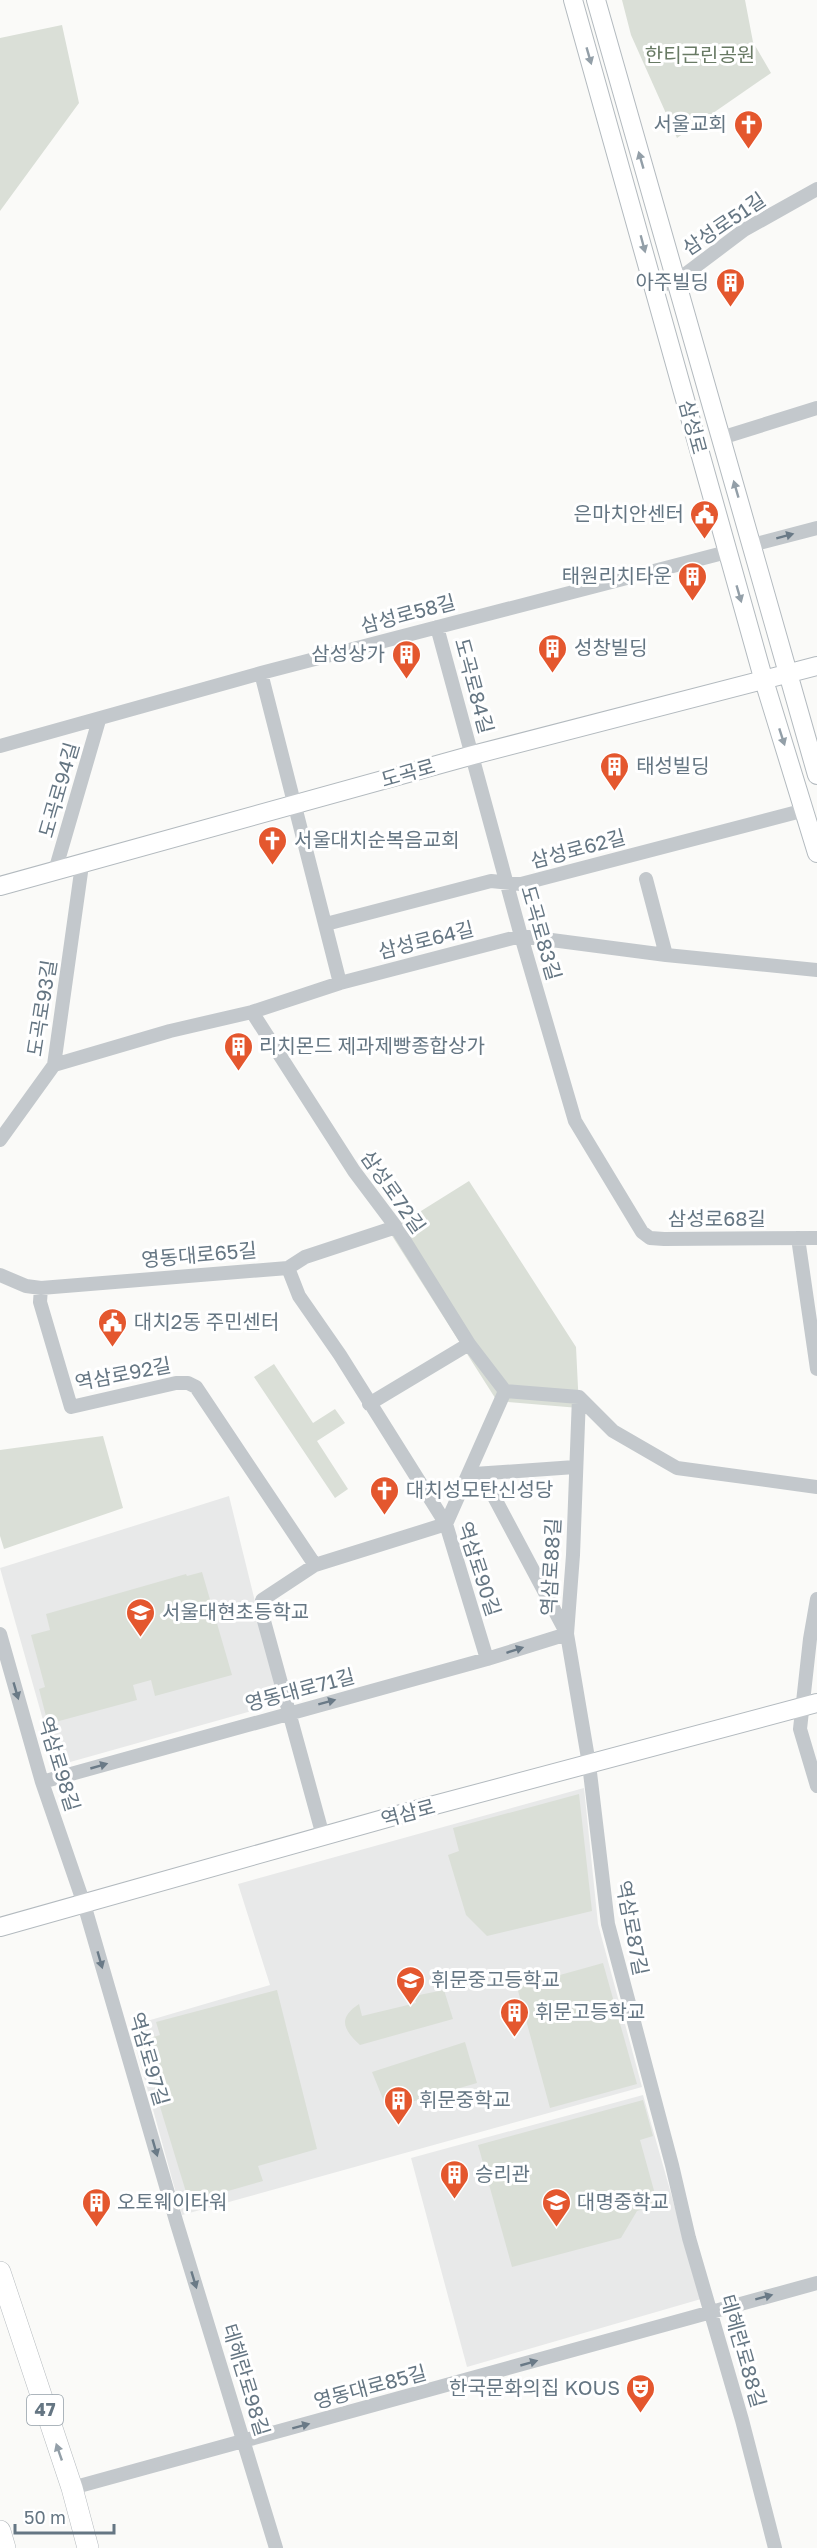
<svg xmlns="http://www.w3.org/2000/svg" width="817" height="2548" viewBox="0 0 817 2548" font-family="'Golos Text','Noto Sans KR',sans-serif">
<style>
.built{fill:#e8e9e9}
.green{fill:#dadfd7}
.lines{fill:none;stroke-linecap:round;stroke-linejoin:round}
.secondary-casing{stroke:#b3babf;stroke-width:20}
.primary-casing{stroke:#b5babe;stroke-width:22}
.minor{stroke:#c3c8cc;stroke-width:14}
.secondary{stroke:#fff;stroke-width:18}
.primary{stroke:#fff;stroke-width:21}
.oneway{fill:#939fa8}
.oneway2{fill:#6a7a87}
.labels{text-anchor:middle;stroke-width:6;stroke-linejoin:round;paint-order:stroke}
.shield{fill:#fff;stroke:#939fa8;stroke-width:1.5}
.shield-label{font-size:18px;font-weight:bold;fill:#657683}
.park-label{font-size:20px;fill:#687a64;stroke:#fff}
.poi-label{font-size:20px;fill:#657683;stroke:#fff;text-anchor:start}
.street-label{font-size:20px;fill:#657683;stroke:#fff}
</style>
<rect width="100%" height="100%" fill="#fafaf8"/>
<path class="built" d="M229 1496 280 1703 56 1766 0 1568Z
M584 1788 598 1924 642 2087 182 2215 130 2026 270 1985 238 1884Z
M643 2095 701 2299 467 2367 411 2158Z"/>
<path class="green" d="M622 0H745L753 42 771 73 677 138 631 35Z
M62 25 79 103 0 211V38Z
M469 1181 576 1347 579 1408 497 1401 389 1231Z
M274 1364 313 1423 335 1409 345 1423 317 1441 348 1489 335 1498 254 1377Z
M103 1436 123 1508 4 1549 0 1536V1450Z
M202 1572 232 1675 155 1696 151 1680 133 1685 137 1700 48 1724 39 1689 45 1687 31 1635 50 1630 46 1614 186 1574 187 1576Z
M579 1794 592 1911 487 1936 466 1915 448 1855 459 1851 453 1828Z
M603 1963 637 2084 550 2108 517 1987Z
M277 1990 317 2149 258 2166 263 2181 200 2199 186 2192 140 2041 160 2035 156 2022Z
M444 1990 453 2019 360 2045C345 2031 336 2019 359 2004L362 2016 416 2003 414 1996Z
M465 2042 477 2083 387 2109 372 2072Z
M643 2100 653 2136 640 2140 658 2205 637 2211 621 2238 512 2267 478 2145Z"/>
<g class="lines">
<defs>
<path id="secondary" d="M573 0 762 674 817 853
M596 0 817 775
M0 886 473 755 817 666
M0 1927 412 1811 817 1703"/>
<path id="primary" d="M0 2272 72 2488 88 2548
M0 2531 5 2548"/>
</defs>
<use href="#secondary" class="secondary-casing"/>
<use href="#primary" class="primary-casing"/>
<path class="minor" d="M654 286 675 282 744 230 817 189
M721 438 817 408
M752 545 817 528
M437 627 521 936 575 1121 642 1232 650 1238 664 1239 817 1238
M261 673 340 983
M0 746 261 673 727 552
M55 871 99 720
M646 879 666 955
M326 924 491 881 521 884 805 810
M252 1012 354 1171 396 1227 469 1344 505 1391 579 1397 613 1431 677 1468 817 1487
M54 1065 170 1031 252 1012 340 983 521 936 666 955 817 970
M0 1140 54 1065 82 865
M798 1238 817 1369
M288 1268 299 1296 340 1355 446 1524 487 1659
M0 1275 26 1286 41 1288 288 1268 305 1257 396 1227
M41 1288 40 1302 71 1407 176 1383H188L196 1387 315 1565
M579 1397 573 1555 567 1634 589 1764 608 1924 672 2165 689 2238 742 2420 775 2548
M369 1404 469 1344
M474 1474 575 1467
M817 1599 810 1639 800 1729 817 1786
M0 1634 42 1782 84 1904 177 2224 276 2548
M42 1782 487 1659 567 1634 484 1478 469 1474
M323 1836 261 1610 262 1600 315 1565 446 1524 505 1391
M72 2488 817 2283"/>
<use href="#secondary" class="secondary"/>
<use href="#primary" class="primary"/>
</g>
<defs><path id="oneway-solid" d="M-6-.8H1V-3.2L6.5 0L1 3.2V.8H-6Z" transform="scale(1.5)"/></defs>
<g class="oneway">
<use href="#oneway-solid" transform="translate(589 56) rotate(74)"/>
<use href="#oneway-solid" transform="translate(641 160) rotate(-106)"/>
<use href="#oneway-solid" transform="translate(643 244) rotate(75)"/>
<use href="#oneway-solid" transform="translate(736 489) rotate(-106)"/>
<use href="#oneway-solid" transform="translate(739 594) rotate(74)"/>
<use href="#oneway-solid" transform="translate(782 737) rotate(72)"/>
<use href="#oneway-solid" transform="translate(59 2452) rotate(-109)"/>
</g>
<g class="oneway2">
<use href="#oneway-solid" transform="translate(785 536) rotate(-15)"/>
<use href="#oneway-solid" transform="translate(515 1650) rotate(-18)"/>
<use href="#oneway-solid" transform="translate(16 1691) rotate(74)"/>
<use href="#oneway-solid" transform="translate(327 1702) rotate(-15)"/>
<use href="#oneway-solid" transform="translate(99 1766) rotate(-16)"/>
<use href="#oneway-solid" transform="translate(100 1960) rotate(74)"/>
<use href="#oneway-solid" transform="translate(155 2148) rotate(74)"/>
<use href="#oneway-solid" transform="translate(194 2280) rotate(73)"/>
<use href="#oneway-solid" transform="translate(764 2297) rotate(-15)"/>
<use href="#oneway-solid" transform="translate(529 2363) rotate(-16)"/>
<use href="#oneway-solid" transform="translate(301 2426) rotate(-15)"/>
</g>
<defs>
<symbol id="church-pin" viewBox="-11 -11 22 30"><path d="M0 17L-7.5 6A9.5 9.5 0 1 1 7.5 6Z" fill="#e4572e" stroke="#fff"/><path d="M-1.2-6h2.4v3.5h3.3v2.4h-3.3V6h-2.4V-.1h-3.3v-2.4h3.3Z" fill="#fff"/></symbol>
<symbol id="building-pin" viewBox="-11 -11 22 30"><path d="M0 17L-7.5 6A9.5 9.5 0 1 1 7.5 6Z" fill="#e4572e" stroke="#fff"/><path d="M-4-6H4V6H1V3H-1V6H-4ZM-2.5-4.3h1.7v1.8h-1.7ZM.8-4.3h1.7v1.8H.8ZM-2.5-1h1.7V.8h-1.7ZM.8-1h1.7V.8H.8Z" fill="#fff"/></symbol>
<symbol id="civic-pin" viewBox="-11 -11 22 30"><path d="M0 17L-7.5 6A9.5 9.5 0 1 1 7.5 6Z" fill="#e4572e" stroke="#fff"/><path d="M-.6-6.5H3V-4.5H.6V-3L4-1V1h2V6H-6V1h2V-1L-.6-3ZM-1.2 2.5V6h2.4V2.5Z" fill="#fff"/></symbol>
<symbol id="school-pin" viewBox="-11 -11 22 30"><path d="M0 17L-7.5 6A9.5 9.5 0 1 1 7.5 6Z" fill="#e4572e" stroke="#fff"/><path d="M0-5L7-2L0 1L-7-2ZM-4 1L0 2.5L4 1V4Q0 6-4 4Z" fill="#fff"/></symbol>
<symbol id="theatre-pin" viewBox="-11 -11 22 30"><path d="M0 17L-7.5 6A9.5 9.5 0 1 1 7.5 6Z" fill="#e4572e" stroke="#fff"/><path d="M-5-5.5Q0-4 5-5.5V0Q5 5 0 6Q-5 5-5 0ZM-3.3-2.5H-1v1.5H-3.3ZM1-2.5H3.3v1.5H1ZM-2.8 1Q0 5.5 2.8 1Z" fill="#fff"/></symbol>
</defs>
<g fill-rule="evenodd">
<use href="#church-pin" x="732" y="108" width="33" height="45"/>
<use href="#building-pin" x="714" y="266" width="33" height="45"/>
<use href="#civic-pin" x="688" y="498" width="33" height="45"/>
<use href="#building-pin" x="676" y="560" width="33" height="45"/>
<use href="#building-pin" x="536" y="632" width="33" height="45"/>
<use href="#building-pin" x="390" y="638" width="33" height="45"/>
<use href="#building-pin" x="598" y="750" width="33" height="45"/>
<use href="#church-pin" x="256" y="824" width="33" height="45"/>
<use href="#building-pin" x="222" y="1030" width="33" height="45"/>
<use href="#civic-pin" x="96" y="1306" width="33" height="45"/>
<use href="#church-pin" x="368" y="1474" width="33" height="45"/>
<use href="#school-pin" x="124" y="1596" width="33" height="45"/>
<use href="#school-pin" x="394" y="1964" width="33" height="45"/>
<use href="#building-pin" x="498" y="1996" width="33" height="45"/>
<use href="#building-pin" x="382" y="2084" width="33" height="45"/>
<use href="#building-pin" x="438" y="2158" width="33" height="45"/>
<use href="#building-pin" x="80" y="2186" width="33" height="45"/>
<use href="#school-pin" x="540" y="2186" width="33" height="45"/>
<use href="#theatre-pin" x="624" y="2372" width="33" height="45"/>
</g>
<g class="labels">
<rect class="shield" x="27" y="2395" width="36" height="30" rx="4.5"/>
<g class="shield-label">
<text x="45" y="2416">47</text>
</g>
<g class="park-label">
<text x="700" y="62">한티근린공원</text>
</g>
<g class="poi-label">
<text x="727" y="131" text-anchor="end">서울교회</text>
<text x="709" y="289" text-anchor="end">아주빌딩</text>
<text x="684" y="521" text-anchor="end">은마치안센터</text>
<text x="672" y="583" text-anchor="end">태원리치타운</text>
<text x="574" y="655">성창빌딩</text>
<text x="385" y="661" text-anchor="end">삼성상가</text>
<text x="636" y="773">태성빌딩</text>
<text x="294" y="847">서울대치순복음교회</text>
<text x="259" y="1053">리치몬드 제과제빵종합상가</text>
<text x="134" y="1329">대치2동 주민센터</text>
<text x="406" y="1497">대치성모탄신성당</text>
<text x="162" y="1619">서울대현초등학교</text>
<text x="431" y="1987">휘문중고등학교</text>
<text x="535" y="2019">휘문고등학교</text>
<text x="419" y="2107">휘문중학교</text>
<text x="475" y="2181">승리관</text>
<text x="117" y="2209">오토웨이타워</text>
<text x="577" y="2209">대명중학교</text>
<text x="620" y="2395" text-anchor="end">한국문화의집 KOUS</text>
</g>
<g class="street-label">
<text transform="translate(724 224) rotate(-34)" y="7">삼성로51길</text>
<text transform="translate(693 427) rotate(75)" y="7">삼성로</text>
<text transform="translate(408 614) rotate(-15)" y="7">삼성로58길</text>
<text transform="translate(474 686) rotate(75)" y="7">도곡로84길</text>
<text transform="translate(408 773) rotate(-16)" y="7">도곡로</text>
<text transform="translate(59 790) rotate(-74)" y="7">도곡로94길</text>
<text transform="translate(578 849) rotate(-15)" y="7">삼성로62길</text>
<text transform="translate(541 933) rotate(74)" y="7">도곡로83길</text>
<text transform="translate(426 940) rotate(-14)" y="7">삼성로64길</text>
<text transform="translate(42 1008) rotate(-81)" y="7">도곡로93길</text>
<text transform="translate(393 1192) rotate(55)" y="7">삼성로72길</text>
<text x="717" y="1226">삼성로68길</text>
<text transform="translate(199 1255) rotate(-5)" y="7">영동대로65길</text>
<text transform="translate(123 1374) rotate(-11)" y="7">역삼로92길</text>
<text transform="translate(551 1567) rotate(-87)" y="7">역삼로88길</text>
<text transform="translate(479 1569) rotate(72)" y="7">역삼로90길</text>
<text transform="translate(300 1690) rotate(-15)" y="7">영동대로71길</text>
<text transform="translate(59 1764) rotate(73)" y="7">역삼로98길</text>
<text transform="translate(408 1813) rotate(-15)" y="7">역삼로</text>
<text transform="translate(632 1928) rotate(79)" y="7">역삼로87길</text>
<text transform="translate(149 2059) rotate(74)" y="7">역삼로97길</text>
<text transform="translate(743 2351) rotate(74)" y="7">테헤란로88길</text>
<text transform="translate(246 2380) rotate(73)" y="7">테헤란로98길</text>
<text transform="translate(370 2387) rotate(-15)" y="7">영동대로85길</text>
</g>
</g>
<path d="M15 2524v9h99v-9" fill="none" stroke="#657683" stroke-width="3"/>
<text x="24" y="2524" font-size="18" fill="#657683" stroke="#ffffff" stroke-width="4.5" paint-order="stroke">50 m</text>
</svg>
